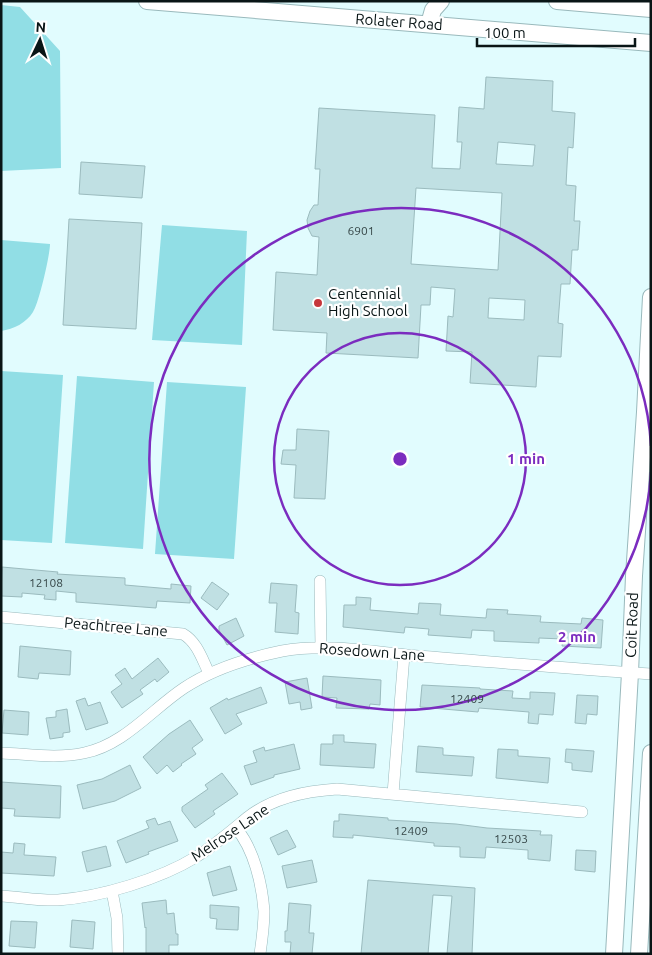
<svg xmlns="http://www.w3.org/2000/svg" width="652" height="955" viewBox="0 0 652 955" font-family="Ubuntu,sans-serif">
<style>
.green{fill:#91dee5}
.building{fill:#c0e0e3;stroke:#9bbbbe;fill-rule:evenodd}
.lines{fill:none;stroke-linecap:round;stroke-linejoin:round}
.minor-casing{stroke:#99b9bc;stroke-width:12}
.secondary-casing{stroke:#99b9bc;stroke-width:18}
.minor{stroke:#fff;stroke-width:11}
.secondary{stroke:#fff;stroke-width:16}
.ring{fill:none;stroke:#7b2cbf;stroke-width:2.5}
.poi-dot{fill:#c6373c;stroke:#fff;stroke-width:2}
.labels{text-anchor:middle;stroke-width:4.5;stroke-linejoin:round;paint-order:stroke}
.number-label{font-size:12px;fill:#374849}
.street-label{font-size:15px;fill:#091516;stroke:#fff}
.poi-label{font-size:15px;fill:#091516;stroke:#fff;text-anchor:start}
.centre{fill:#7b2cbf;stroke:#fff;stroke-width:2.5}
.ring-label{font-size:15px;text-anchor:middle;font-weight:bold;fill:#7b2cbf;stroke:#fff;stroke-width:4.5;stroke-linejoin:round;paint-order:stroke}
</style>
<rect width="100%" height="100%" fill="#e1fcfe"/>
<path class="green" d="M1 5 20 7 60 51 61 168 1 171Z
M162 225 247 231 242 345 152 340Z
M1 240 50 244C50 255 39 303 33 312 26 323 14 329 1 331Z
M1 371 63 375 52 543 1 540Z
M77 376 154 382 143 549 65 543Z
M167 382 246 387 234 559 155 554Z"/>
<path class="building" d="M486 77 553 81 552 111 575 113 573 148 568 147 566 185 576 186 574 221H580L578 250H572L570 284H561L558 323 563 324 561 357 538 356 536 387 470 383 472 352 446 351 448 316 453 317 455 289 431 287 430 305H421L418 358 326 353 327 333 273 330 276 272 317 275 319 237 312 236 308 228 307 220 310 211 314 205H318L320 169H315L319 108 435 115 432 168 460 169 462 142H457L459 107 484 109ZM498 142 535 145 533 166 496 164ZM416 188 502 193 498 270 411 264ZM489 298 525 300 524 320 488 318Z
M81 162 145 166 142 198 79 194Z
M69 219 142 223 136 329 63 325Z
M297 429 329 431 325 499 294 498 296 465 281 464 283 450H296Z
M2 567 58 572 57 574 125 578V585L171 589V584L191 586 190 603 157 601 156 608 76 602V593L56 591V600L44 599 45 595 22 593V597L1 596Z
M212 582 229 594 217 610 201 598Z
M271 583 297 585 295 612 299 613 298 634 275 632 277 603H269Z
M356 597 371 598 370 610 418 614 419 603 441 604 440 615 486 618 487 609 508 610 507 614 541 616 540 622 581 624 582 618 603 620 601 648 562 646 563 639 539 638V643L494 641V631L472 630 471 638 428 635 429 629 405 627 404 633 343 627 344 605H356Z
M236 618 244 636 227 645 219 630V626Z
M20 646 71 651 70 675 39 673 38 679 18 677Z
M158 658 169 672 157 682 155 679 140 690 143 694 122 708 111 692 122 684 115 675 125 668 132 679Z
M323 676 381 680 380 705 370 704 369 709 336 708 337 698 322 697Z
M307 678 312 708 301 710 300 702 289 704 285 682Z
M422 685 480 688V689L513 691 512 698 530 699V692L555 693 553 715 539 714 538 724 528 723 529 712 479 708 478 712 420 707Z
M261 687 267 703 236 714 242 724 225 734 210 708 227 698 228 700Z
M577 695 598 696 597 715 587 714 586 724 575 723Z
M85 698 88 706 100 702 108 723 86 730 76 701Z
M67 709 70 732 63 733V737L50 739 46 718 56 717V711Z
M4 710 29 712 28 735 2 733Z
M190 720 203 740 192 748 196 754 181 764 182 765 173 772 167 765 157 774 143 757 169 734Z
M333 735H344V742L376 744 374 768 320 765 321 744H333Z
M294 744 300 769 274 775V777L251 785 244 766 257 762 253 751 264 747 265 751Z
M418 746 443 748V755L474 757 472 776 416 772Z
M498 749 518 750V756L550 758 548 783 496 778Z
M566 749 594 751 592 772 572 770V763L565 762Z
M130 765 141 788 115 801 83 809 77 785 102 779Z
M222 773 238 794 213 811 215 814 195 828 182 811V807L208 789 205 785Z
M1 782 61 786 60 818 14 816 15 809 1 808Z
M339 814 388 818V820L456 824 487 828 541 831 540 835H552L550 861 528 859V850L486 847 485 858 460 857V847L434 846V843L353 835V838L333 837 334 821H339Z
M155 818 158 825 170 821 178 841 148 852 149 854 126 863 117 841 149 828 146 821Z
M287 830 296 847 278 855 270 838Z
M14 843 25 844 24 855 56 857 54 876 1 873V852L13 853Z
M106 846 111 866 87 872 82 852Z
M576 850 596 851 595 872 575 870Z
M312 860 317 882 287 888 282 866Z
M230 866 237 890 213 896 207 873Z
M368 880 475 888 472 954H447L452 896 433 895 428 954H361Z
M166 900 167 914 174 913 176 934H178V945H169V954H146V927L145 928 142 903Z
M289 903 311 905 309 933H314L312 954H290L291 942H285V931H287Z
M210 905 239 907 238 930 216 929 217 919 210 918Z
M72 920 95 922 93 949 70 947Z
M11 921 37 922 35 948 9 946Z"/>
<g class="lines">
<defs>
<path id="minor" d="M320 581 321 648
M1 617 183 634C197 642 202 659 209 673
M1 753C28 754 57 759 84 753 124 745 151 710 184 688 214 668 248 658 282 651 328 643 372 652 418 656 495 662 573 669 651 674
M393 794 404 655
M236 828C254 849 262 884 264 911 264 925 262 940 260 954
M112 891 117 918 118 954
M1 896C20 897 40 901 58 900 101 897 160 879 196 857 215 845 231 831 248 817 274 797 306 791 337 789L582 812"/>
<path id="secondary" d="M147 1 651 43
M557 1 651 9
M429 24 433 10 441 1
M614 954 630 673 634 576 645 412 651 297
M639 954 651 753"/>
</defs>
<use href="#minor" class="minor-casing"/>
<use href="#secondary" class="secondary-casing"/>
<use href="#minor" class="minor"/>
<use href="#secondary" class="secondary"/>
</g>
<g class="ring">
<circle cx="400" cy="459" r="126"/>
<path d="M651 472A251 251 0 1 1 651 446"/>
</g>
<circle class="poi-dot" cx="318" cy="303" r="5"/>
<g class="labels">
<g class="number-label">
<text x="361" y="235">6901</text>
<text x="46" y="587">12108</text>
<text x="467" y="703">12409</text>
<text x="411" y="835">12409</text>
<text x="511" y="843">12503</text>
</g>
<g class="street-label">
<text transform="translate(399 22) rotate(4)" y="5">Rolater Road</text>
<text transform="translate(632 625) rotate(-88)" y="5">Coit Road</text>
<text transform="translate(116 627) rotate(5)" y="5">Peachtree Lane</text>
<text transform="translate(372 652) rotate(4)" y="5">Rosedown Lane</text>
<text transform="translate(230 833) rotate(-34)" y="5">Melrose Lane</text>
</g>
<g class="poi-label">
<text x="328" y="299">Centennial<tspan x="328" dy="17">High School</tspan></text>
</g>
</g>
<circle cx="400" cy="459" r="8" class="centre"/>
<g class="ring-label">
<text x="526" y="464">1 min</text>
<text x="577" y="642">2 min</text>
</g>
<rect width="652" height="955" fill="none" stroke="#091516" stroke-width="5"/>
<g transform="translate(40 40) rotate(4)" stroke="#ffffff" stroke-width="4" paint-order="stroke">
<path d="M0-4L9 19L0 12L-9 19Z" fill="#091516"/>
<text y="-8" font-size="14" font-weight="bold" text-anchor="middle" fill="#091516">N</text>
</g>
<path d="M477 38v8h158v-8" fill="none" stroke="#091516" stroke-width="2.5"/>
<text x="484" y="38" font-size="15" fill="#091516" stroke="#ffffff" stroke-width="4" paint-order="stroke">100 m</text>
</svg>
